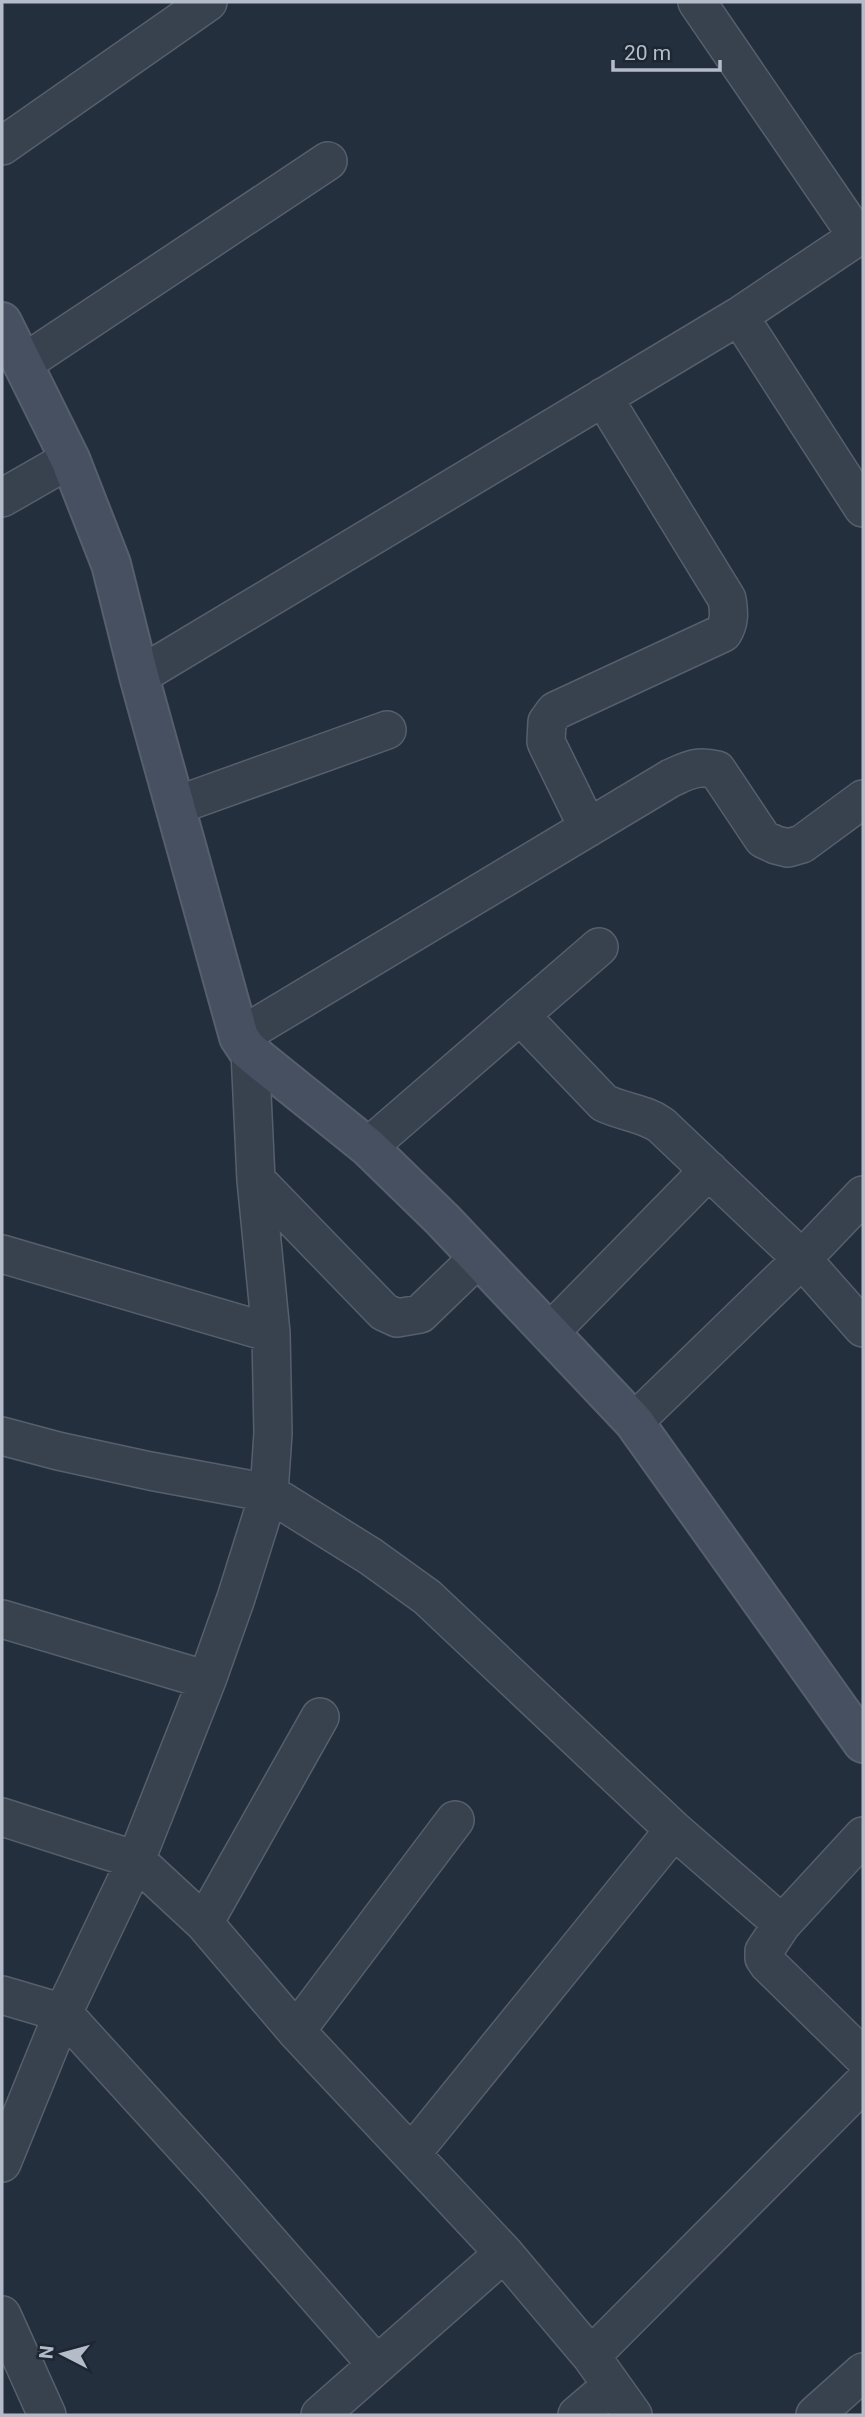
<svg xmlns="http://www.w3.org/2000/svg" width="865" height="2417" viewBox="0 0 865 2417" font-family="Roboto,sans-serif">
<style>
.lines{fill:none;stroke-linecap:round;stroke-linejoin:round}
.street-casing{stroke:#565f6c;stroke-width:40}
.secondary-casing{stroke:#565f6c;stroke-width:42}
.street{stroke:#38414e;stroke-width:37}
.secondary{stroke:#465061;stroke-width:38}
</style>
<rect width="100%" height="100%" fill="#242f3e"/>
<g class="lines">
<defs>
<path id="street" d="M697 2 857 236
M2 146 208 2
M739 316 863 508
M24 363 328 161
M2 498 70 459
M139 676 739 316 863 233
M175 806 387 730
M588 828 546 742 547 722 555 711 723 633C730 622 729 612 727 599L603 397
M520 1015 604 1103C623 1112 644 1113 661 1125L802 1259 863 1328
M239 1037 671 778C689 770 697 765 717 770L763 839 776 845 788 848 802 844 863 799
M368 1147 599 947
M256 1180 384 1312 397 1318 420 1314 477 1259
M2 1254 271 1333
M549 1333 709 1170
M634 1422 802 1259 863 1195
M2 1436 58 1451 150 1471 269 1493 370 1556 427 1597 674 1830 782 1924
M2 1619 207 1680
M2 1817 136 1860 204 1923 296 2031 504 2253 591 2356 633 2415
M863 1836 782 1924 764 1951V1958L768 1964 863 2057
M204 1923 320 1717
M2 1995 63 2013 215 2180 377 2365
M296 2031 455 1820
M412 2153 674 1830
M2 2163 63 2013 136 1860 207 1680 236 1598 269 1493 273 1433 271 1333 256 1180 250 1051
M2 2315 47 2415
M591 2356 863 2083
M320 2415 504 2253
M577 2415 611 2386
M815 2415 863 2372"/>
<path id="secondary" d="M2 322 70 459 111 564 139 676 239 1037 247 1049 260 1060 368 1147 443 1220 634 1422 863 1743"/>
</defs>
<use href="#street" class="street-casing"/>
<use href="#secondary" class="secondary-casing"/>
<use href="#street" class="street"/>
<use href="#secondary" class="secondary"/>
</g>
<rect width="865" height="2417" fill="none" stroke="#b4bcc9" stroke-width="7"/>
<g transform="translate(63 2354) rotate(276)" stroke="#1d2633" stroke-width="5" paint-order="stroke">
<path d="M0-5L12 26L0 18L-12 26Z" fill="#b4bcc9"/>
<text y="-10" font-size="19" font-weight="bold" text-anchor="middle" fill="#b4bcc9">N</text>
</g>
<path d="M613 60v10h107v-10" fill="none" stroke="#b4bcc9" stroke-width="3.5"/>
<text x="624" y="60" font-size="21" fill="#b4bcc9" stroke="#1d2633" stroke-width="5" paint-order="stroke">20 m</text>
</svg>
